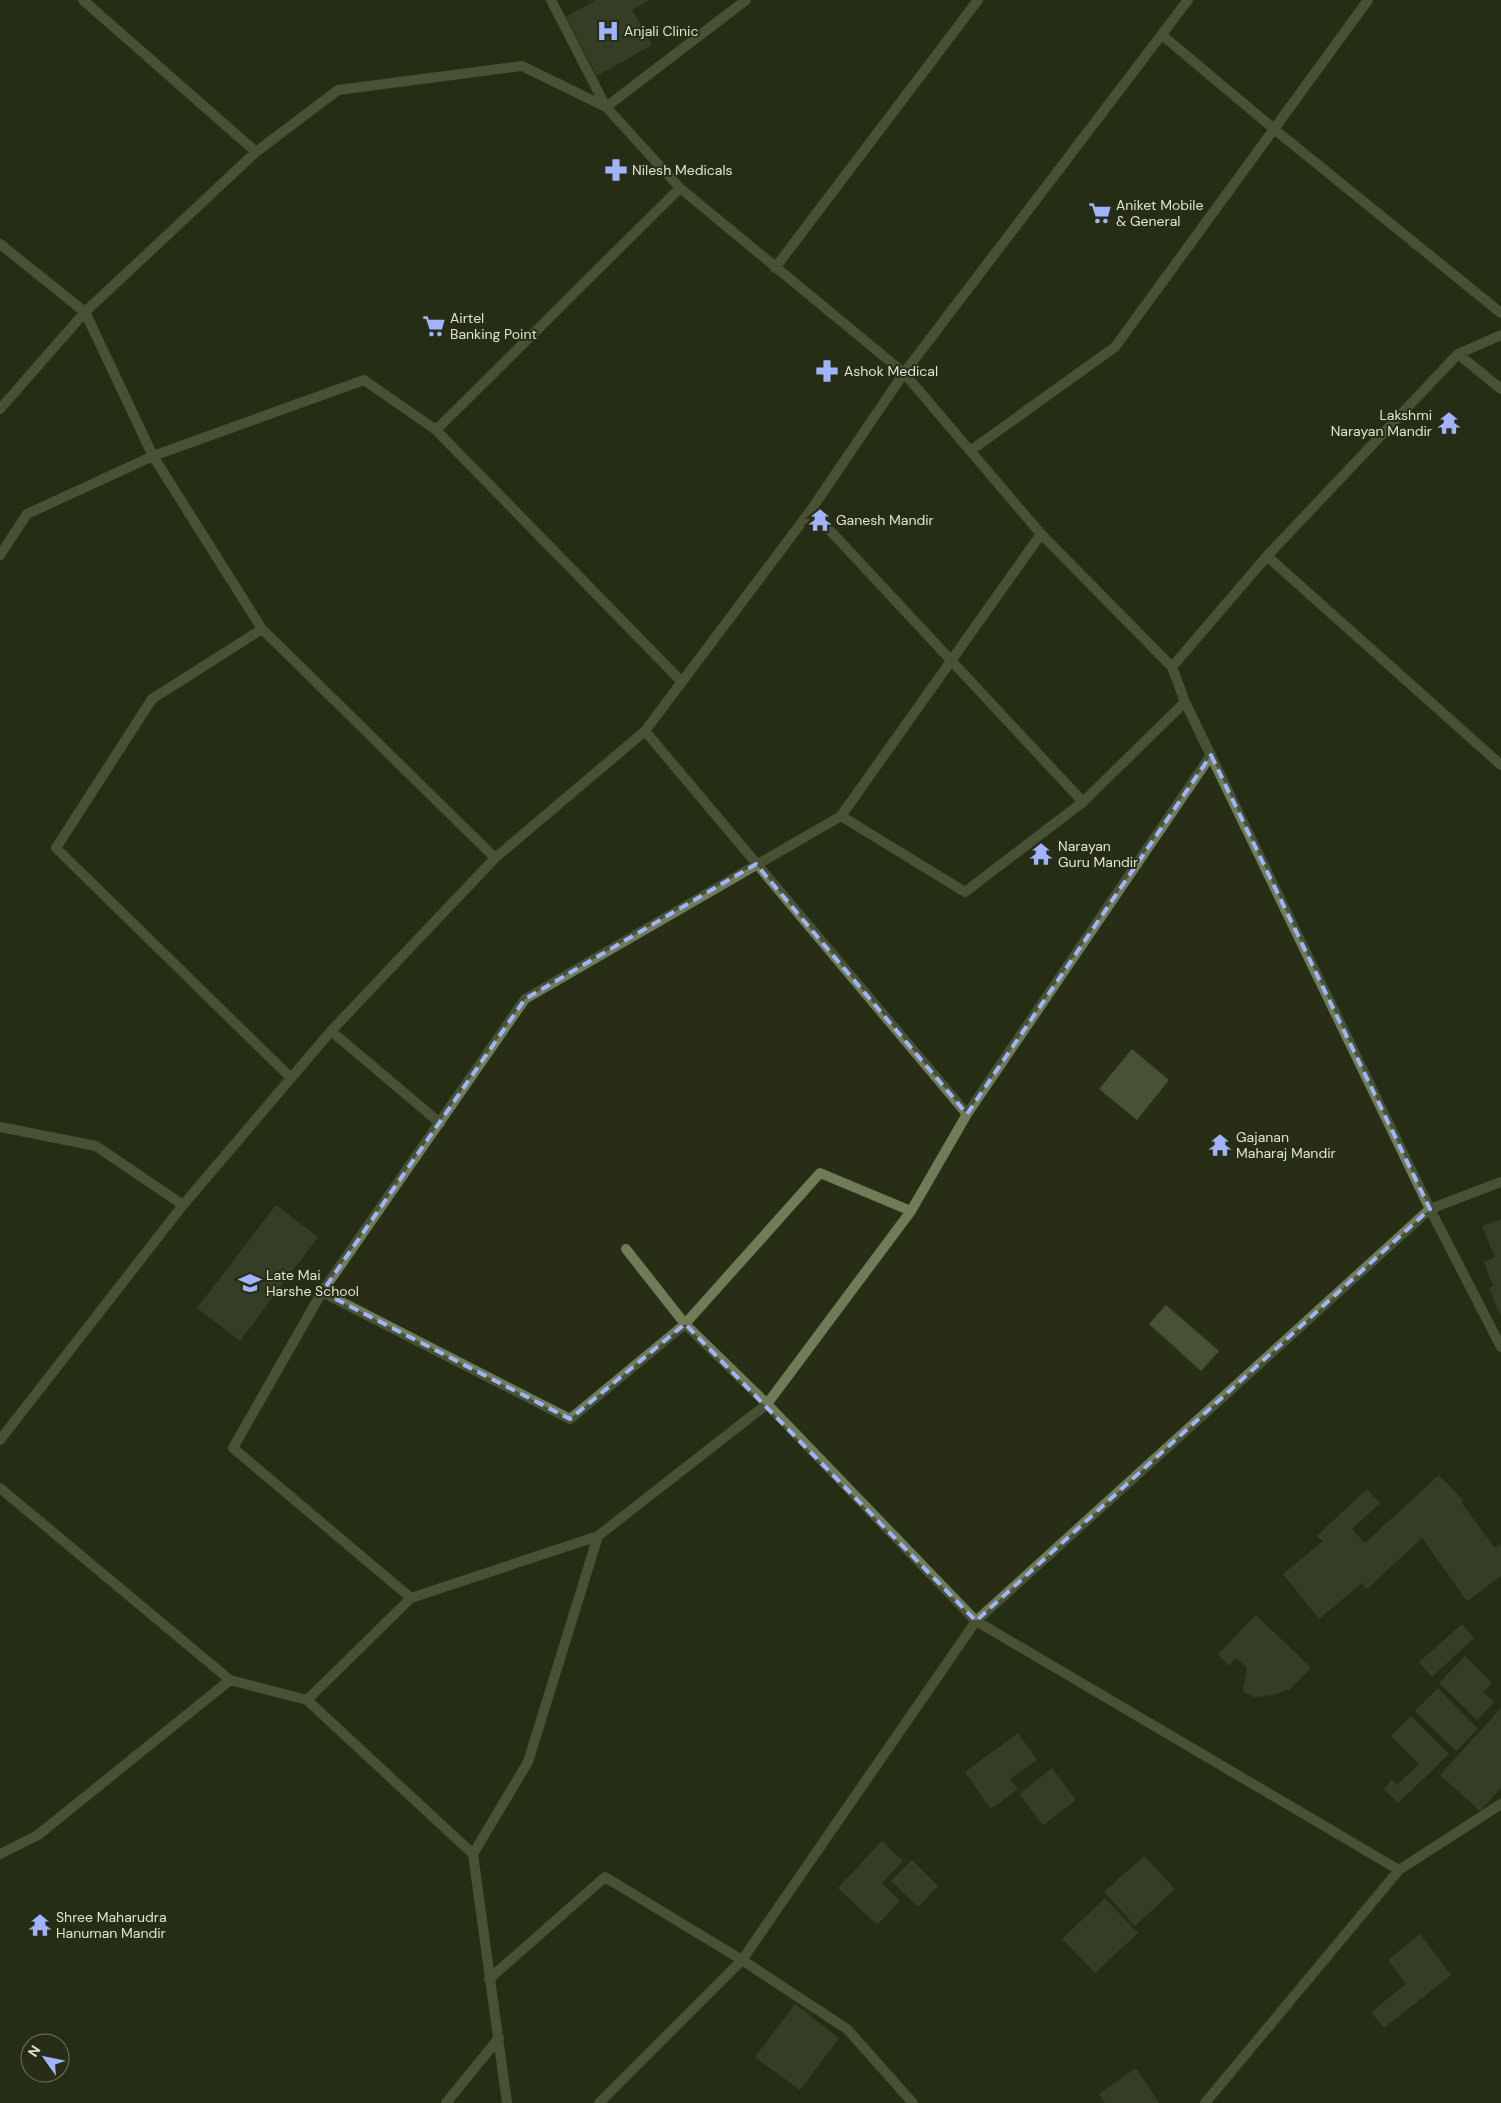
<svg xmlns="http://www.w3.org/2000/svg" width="1501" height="2103" viewBox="0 0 1501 2103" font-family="'DM Sans',sans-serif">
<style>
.building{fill:#485136}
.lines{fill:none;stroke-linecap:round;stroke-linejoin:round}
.street{stroke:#6f7c57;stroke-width:10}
.marked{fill:none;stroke:#a1b3fd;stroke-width:4;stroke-dasharray:10 6;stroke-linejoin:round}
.labels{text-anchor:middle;stroke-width:4;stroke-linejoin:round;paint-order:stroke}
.poi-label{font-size:14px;fill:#dde3d3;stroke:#272e15;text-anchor:start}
</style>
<rect width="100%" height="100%" fill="#272e15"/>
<path class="building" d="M596 0H650L632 10 652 45 597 76 566 17Z
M1132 1049 1169 1080 1137 1120 1099 1089Z
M276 1205 318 1237 240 1341 197 1308Z
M1501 1219V1315H1500L1489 1288 1493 1286 1484 1262 1495 1257 1482 1226Z
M1166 1305 1219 1351 1201 1371 1149 1324Z
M1439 1475 1463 1500 1461 1502 1495 1548 1499 1544 1501 1547V1576L1467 1601 1422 1538 1367 1589 1358 1580 1361 1584 1319 1619 1283 1574 1323 1541 1317 1536 1367 1489 1380 1503 1352 1529 1365 1543Z
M1256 1615 1311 1668 1290 1689 1272 1695 1254 1697 1243 1692 1247 1668 1236 1658 1229 1666 1218 1654Z
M1462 1624 1474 1638 1432 1677 1419 1662Z
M1465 1656 1492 1683 1483 1692 1494 1702 1477 1720 1439 1683Z
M1438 1688 1478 1729 1456 1751 1415 1711Z
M1501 1708V1788L1480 1811 1440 1775Z
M1411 1716 1449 1754 1398 1803 1384 1789 1392 1779 1397 1785 1419 1764 1391 1736Z
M1018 1733 1037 1760 1010 1779 1018 1789 991 1809 965 1772Z
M1052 1768 1076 1800 1043 1825 1019 1794Z
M882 1841 903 1861 882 1883 900 1901 877 1925 838 1888Z
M1144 1856 1175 1889 1135 1926 1104 1892Z
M912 1860 938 1886 918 1907 891 1881Z
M1105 1898 1138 1933 1095 1973 1062 1939Z
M1420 1934 1451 1975 1384 2028 1371 2012 1406 1984 1388 1960Z
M795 2004 839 2038 800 2090 755 2057Z
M1136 2068 1159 2103H1105L1099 2094Z"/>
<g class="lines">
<path class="street" d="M83 0 256 152
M551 0 606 107 746 0
M1162 35 1274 129 1501 313
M0 244 85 312 153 456 262 629 152 699 56 848 291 1078
M775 268 978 0
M1458 354 1501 389
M0 409 85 312 256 152 338 90 522 66 606 107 680 188 904 373 1041 534 1172 667 1185 702 1430 1209 1501 1347
M436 430 680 188
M970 451 1115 347 1368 0
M811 510 1083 802
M1041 534 841 816 965 892 1083 802 1185 702
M0 555 27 514 153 456 364 380 436 430 682 682
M1267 556 1501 765
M262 629 495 858
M1172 667 1267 556 1458 354 1501 335
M645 731 967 1114
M331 1031 440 1123
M0 1127 96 1146 183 1205
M626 1249 685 1324 767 1404 976 1621 1399 1870
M322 1292 570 1419 685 1324 820 1173 911 1211
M0 1440 183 1205 331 1031 495 858 645 731 811 510 904 373 1188 0
M0 1488 230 1680 38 1835 0 1854
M411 1598 233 1448 322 1292 525 999 841 816
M230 1680 307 1700 473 1854 507 2103
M307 1700 411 1598 598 1536 767 1404 911 1211 967 1114 1211 755
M473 1854 528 1762 598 1536
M489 1979 605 1877 742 1960 847 2029 913 2103
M446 2103 499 2038
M599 2103 742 1960 976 1621 1430 1209 1501 1182
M1205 2103 1399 1870 1501 1804"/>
</g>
<path d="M0 0H1501V2103H0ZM1211 755 1430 1209 976 1621 685 1324 570 1419 322 1292 525 999 756 864 967 1114Z" fill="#272e15" fill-opacity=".55" fill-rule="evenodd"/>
<path class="marked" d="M1211 755 1430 1209 976 1621 685 1324 570 1419 322 1292 525 999 756 864 967 1114Z"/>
<defs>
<symbol id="hospital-bare" viewBox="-9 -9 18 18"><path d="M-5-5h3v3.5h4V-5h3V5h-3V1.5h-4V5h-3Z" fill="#a1b3fd" stroke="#272e15" stroke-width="2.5" paint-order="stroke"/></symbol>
<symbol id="pharmacy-bare" viewBox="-9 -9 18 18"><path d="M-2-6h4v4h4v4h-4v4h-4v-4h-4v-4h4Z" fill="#a1b3fd" stroke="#272e15" stroke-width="2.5" paint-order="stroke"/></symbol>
<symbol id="supermarket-bare" viewBox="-9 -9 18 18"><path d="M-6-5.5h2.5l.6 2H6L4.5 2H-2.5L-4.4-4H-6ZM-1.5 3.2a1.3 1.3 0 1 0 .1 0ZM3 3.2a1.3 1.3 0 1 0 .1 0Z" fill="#a1b3fd" stroke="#272e15" stroke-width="2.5" paint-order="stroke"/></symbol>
<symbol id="temple-bare" viewBox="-9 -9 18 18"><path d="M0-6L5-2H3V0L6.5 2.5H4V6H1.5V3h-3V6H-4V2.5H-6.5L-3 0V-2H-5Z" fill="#a1b3fd" stroke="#272e15" stroke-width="2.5" paint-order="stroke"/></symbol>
<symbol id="school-bare" viewBox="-9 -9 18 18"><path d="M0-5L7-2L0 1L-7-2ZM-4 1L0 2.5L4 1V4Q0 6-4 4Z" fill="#a1b3fd" stroke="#272e15" stroke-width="2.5" paint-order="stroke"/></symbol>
</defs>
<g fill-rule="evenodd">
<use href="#hospital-bare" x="592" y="15" width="32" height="32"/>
<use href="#pharmacy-bare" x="600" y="154" width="32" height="32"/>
<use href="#supermarket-bare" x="1084" y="197" width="32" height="32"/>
<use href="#supermarket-bare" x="418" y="310" width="32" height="32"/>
<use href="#pharmacy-bare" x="811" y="355" width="32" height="32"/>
<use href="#temple-bare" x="1433" y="407" width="32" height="32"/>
<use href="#temple-bare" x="804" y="504" width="32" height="32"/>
<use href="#temple-bare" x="1025" y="838" width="32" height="32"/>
<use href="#temple-bare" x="1204" y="1129" width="32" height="32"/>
<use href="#school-bare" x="234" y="1267" width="32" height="32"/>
<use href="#temple-bare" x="24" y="1909" width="32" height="32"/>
</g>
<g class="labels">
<g class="poi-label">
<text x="624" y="36">Anjali Clinic</text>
<text x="632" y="175">Nilesh Medicals</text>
<text x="1116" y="210">Aniket Mobile<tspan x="1116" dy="16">&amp; General</tspan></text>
<text x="450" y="323">Airtel<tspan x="450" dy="16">Banking Point</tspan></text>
<text x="844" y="376">Ashok Medical</text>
<text x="1432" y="420" text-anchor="end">Lakshmi<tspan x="1432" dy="16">Narayan Mandir</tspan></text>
<text x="836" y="525">Ganesh Mandir</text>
<text x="1058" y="851">Narayan<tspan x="1058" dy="16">Guru Mandir</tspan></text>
<text x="1236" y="1142">Gajanan<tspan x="1236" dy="16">Maharaj Mandir</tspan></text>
<text x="266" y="1280">Late Mai<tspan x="266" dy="16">Harshe School</tspan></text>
<text x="56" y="1922">Shree Maharudra<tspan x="56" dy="16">Hanuman Mandir</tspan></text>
</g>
</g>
<g transform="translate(45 2058) rotate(303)"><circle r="24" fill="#272e15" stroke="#707661"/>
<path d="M0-4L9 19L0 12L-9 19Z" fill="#a1b3fd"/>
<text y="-8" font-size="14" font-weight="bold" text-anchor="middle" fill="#dde3d3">N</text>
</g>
</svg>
